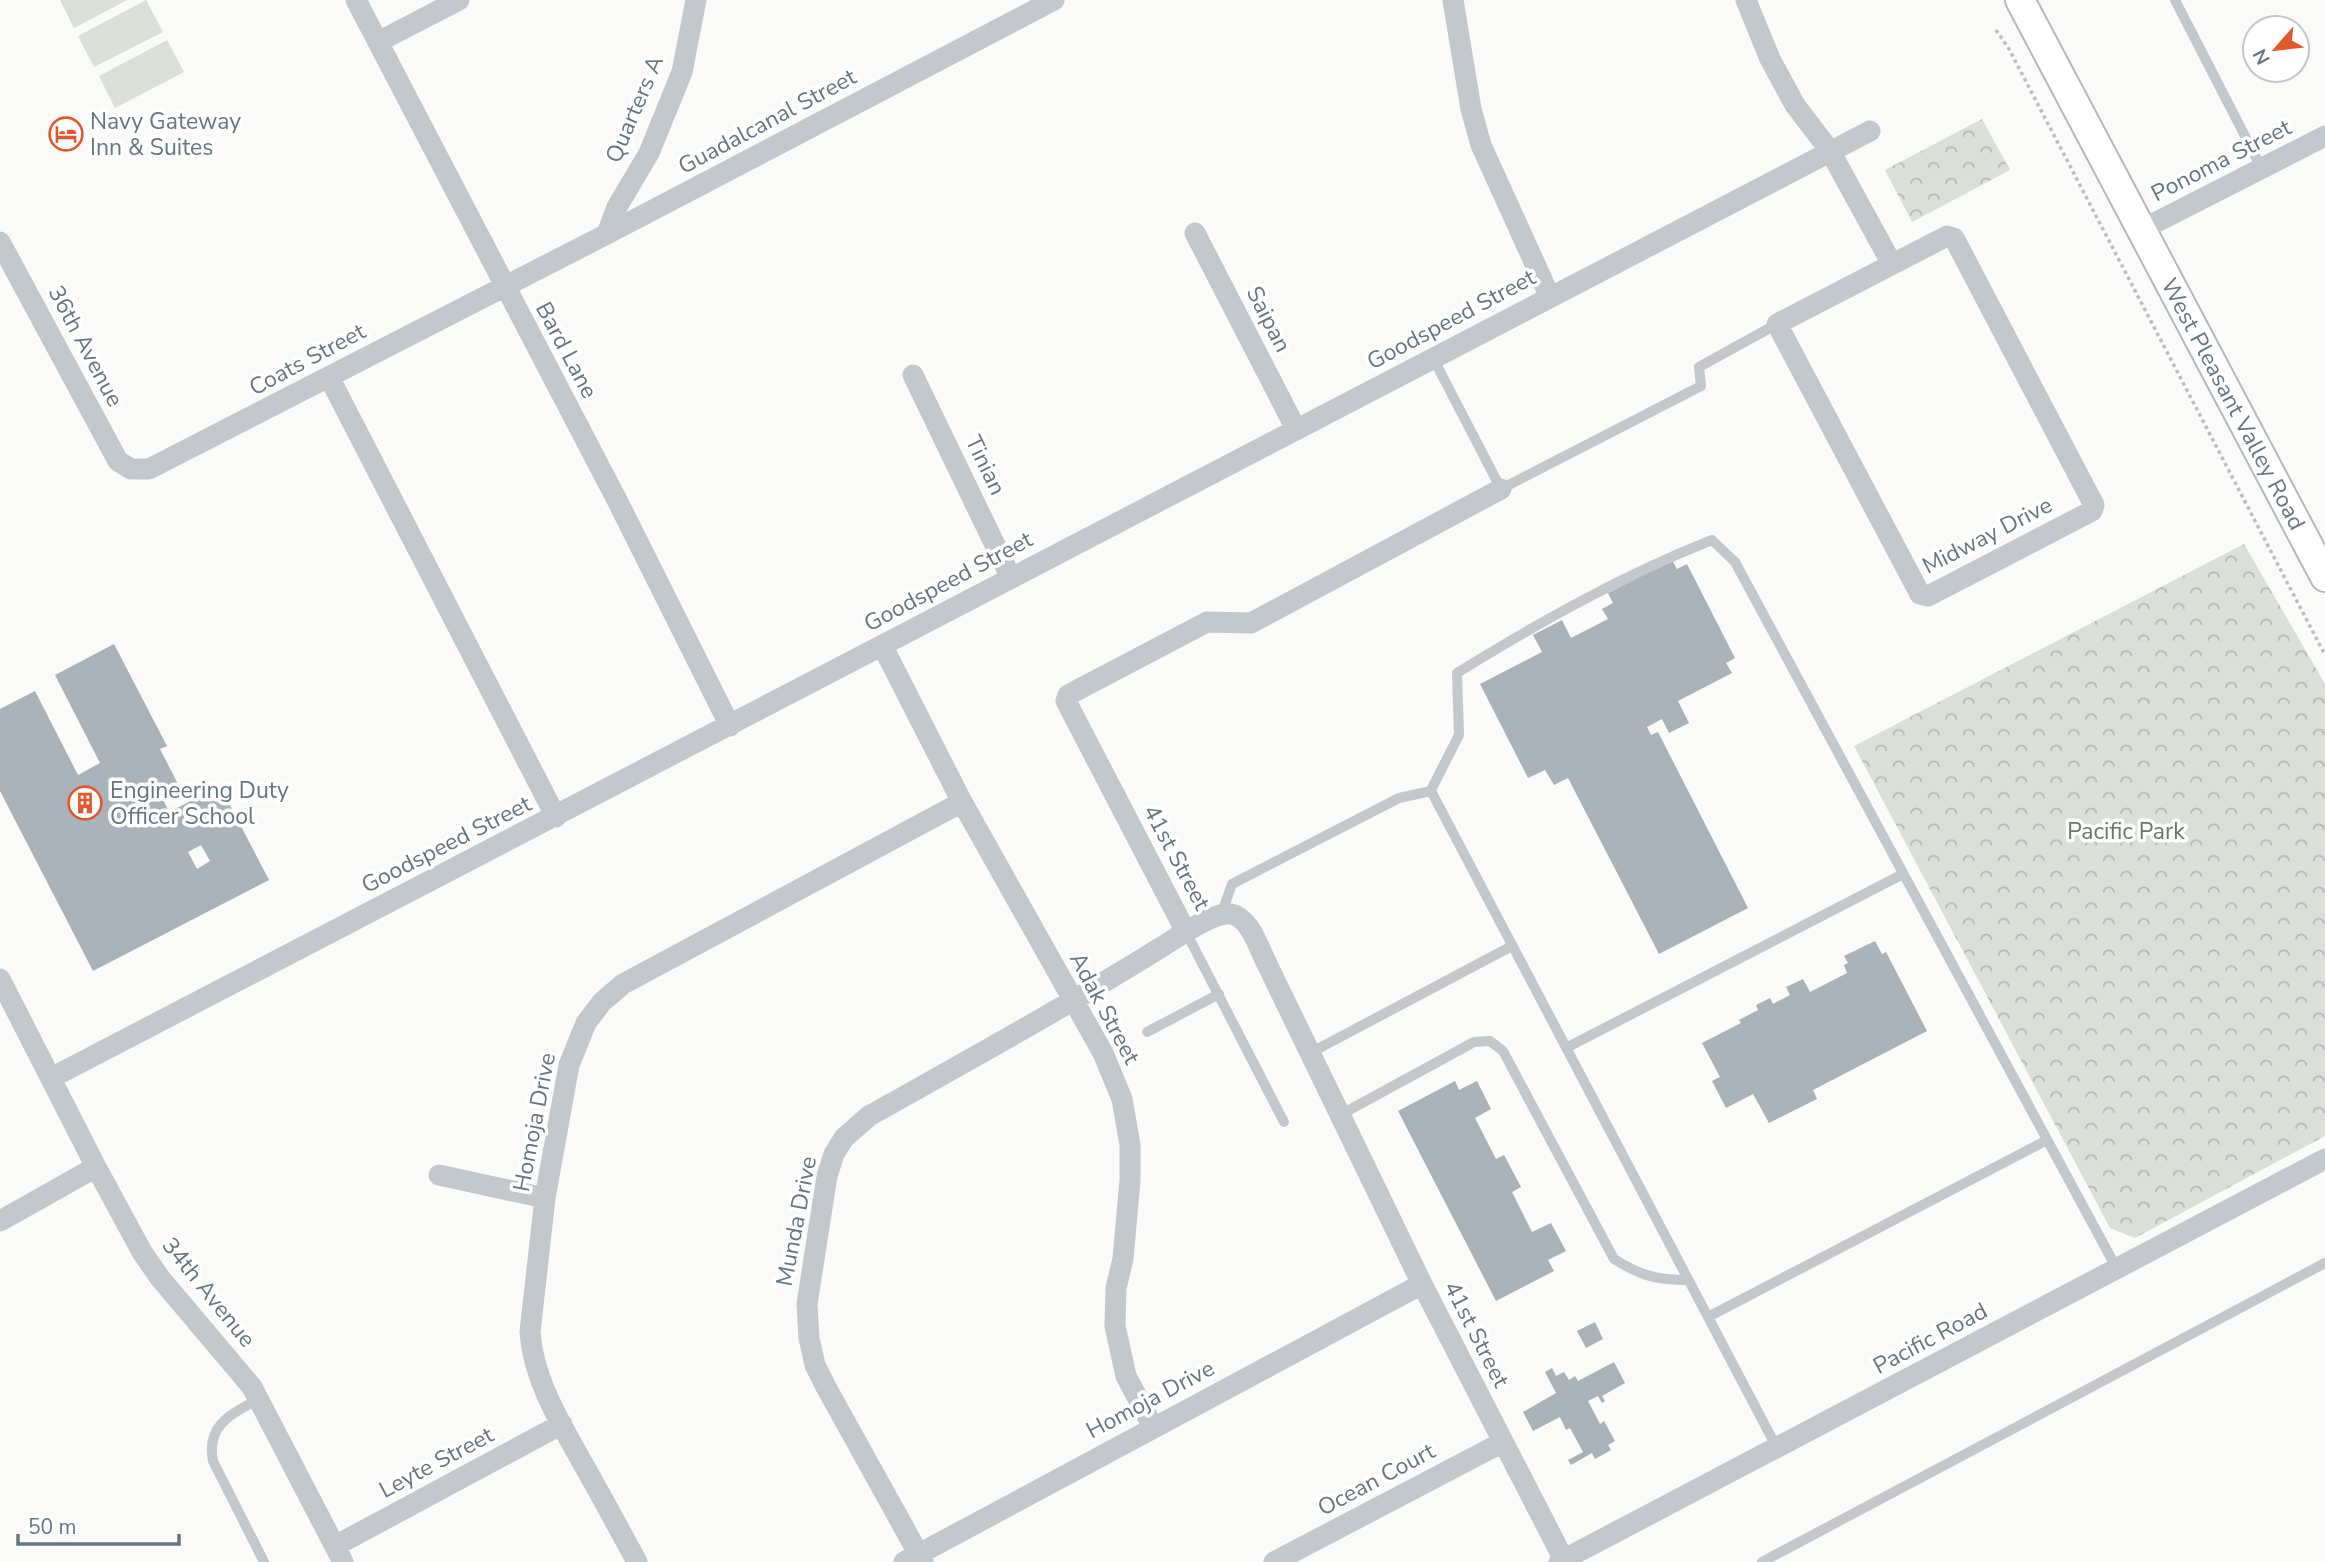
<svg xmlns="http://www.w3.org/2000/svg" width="2325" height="1562" viewBox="0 0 2325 1562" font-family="'Nunito Sans',sans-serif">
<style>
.grass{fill:#dadfd7}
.park{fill:url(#park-crowns)}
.building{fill:#aab3b9;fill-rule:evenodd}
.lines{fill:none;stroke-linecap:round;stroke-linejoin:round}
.secondary-casing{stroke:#b3babf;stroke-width:32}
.path{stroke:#bbbfc2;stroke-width:3.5;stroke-dasharray:3.5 3.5;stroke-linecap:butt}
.lane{stroke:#c3c8cc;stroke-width:10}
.street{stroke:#c3c8cc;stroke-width:21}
.secondary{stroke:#fff;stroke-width:28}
.labels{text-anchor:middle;stroke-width:7;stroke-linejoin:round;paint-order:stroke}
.street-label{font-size:23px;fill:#657683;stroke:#fff}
.poi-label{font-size:23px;fill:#657683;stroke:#fff;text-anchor:start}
.park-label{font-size:23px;fill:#687a64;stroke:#fff}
</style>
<defs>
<pattern id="park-crowns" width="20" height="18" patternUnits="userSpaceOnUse" patternTransform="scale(1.75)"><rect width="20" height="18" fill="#dadfd7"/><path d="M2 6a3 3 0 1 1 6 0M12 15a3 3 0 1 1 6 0" fill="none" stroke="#b4b9b4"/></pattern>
</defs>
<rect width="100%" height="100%" fill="#fafaf8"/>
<path class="grass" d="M60 0H127L74 28Z
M146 0 163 32 94 67 78 36Z
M167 40 184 72 115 108 99 76Z"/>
<path class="park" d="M1982 119 2010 170 1912 222 1885 170Z
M2244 544 2325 684V1136L2135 1238 2110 1228 1854 746Z"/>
<path class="building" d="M1672 560 1677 569 1687 564 1735 658 1726 663 1732 673 1678 701 1689 723 1669 733 1662 719 1647 727 1651 735 1658 732 1748 908 1659 954 1568 778 1554 785 1545 770 1528 778 1480 684 1542 652 1533 635 1562 620 1571 638 1608 619 1602 609 1613 603 1608 593Z
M114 644 167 746 160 749 178 784 160 793 169 812 220 786 269 880 93 971 0 791V709L35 691 78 775 100 763 55 675ZM201 845 210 861 197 869 188 852Z
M1875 941 1882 954 1886 952 1927 1031 1813 1090 1817 1099 1769 1123 1753 1094 1726 1108 1712 1081 1720 1077 1702 1043 1741 1023 1739 1020 1758 1010 1756 1005 1770 998 1773 1004 1790 995 1786 987 1803 979 1810 992 1847 973 1844 965 1848 963 1844 956Z
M1455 1081 1459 1090 1477 1081 1491 1109 1475 1118 1496 1159 1504 1155 1521 1187 1512 1192 1532 1232 1551 1223 1566 1251 1548 1260 1554 1271 1496 1301 1398 1111Z
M1595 1322 1603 1339 1586 1348 1577 1331Z
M1614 1362 1625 1383 1602 1396 1605 1401 1602 1403 1598 1396 1588 1401 1600 1424 1604 1421 1615 1441 1608 1445 1611 1450 1595 1459 1592 1453 1571 1465 1568 1460 1583 1452 1570 1428 1566 1430 1560 1417 1533 1431 1523 1412 1556 1393 1545 1372 1552 1368 1556 1376 1564 1372 1569 1380 1575 1376 1578 1381Z"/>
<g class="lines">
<defs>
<g id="secondary">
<path id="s1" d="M2020 0 2325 577"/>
</g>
</defs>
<use href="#secondary" class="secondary-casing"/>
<path class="path" d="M1996 30 2009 49 2325 655
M2325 729V730"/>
<path class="lane" d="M2175 0 2262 169
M1433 358 1501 489 1701 386 1699 367 1777 324
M1430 792 1459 735 1457 673C1538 623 1623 575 1712 540L1735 562 2117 1269
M1221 915 1232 884 1399 798 1431 791 1777 1448
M1186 932 1284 1122
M1147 1032 1219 994
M1566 1048 1903 874
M1310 1053 1512 946
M1340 1115 1474 1042 1490 1041 1503 1051 1614 1259C1641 1276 1657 1280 1688 1280
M1708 1317 2047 1140
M259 1399C231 1414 206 1425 213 1461L264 1562
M1762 1562 2325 1263"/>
<path class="street" d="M356 0 618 502 730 726
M1453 0 1471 109 1481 145 1550 297
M1746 0 1770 59 1795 105 1830 151 1892 264
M378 42 459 0
M2141 230 2325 136
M1195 233 1296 429
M607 234 617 207 649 153 682 72 696 0
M1947 236 1954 238 2094 505 2092 511 1928 596 1920 594 1777 324Z
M0 242 118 461 131 469H149L607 234 1054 0
M913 375 1011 578
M329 377 556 817
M882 645 962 802 1103 1053 1122 1099 1130 1145V1180L1123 1259 1116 1288 1115 1326 1126 1376 1153 1427
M1186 932 1066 701 1068 695 1207 622 1251 623 1501 489
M0 979 96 1167 142 1252 160 1278 252 1387 343 1562
M51 1078C658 764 1262 444 1870 131
M439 1175 545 1198
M0 1221 96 1167
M335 1546 562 1424
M637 1562C619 1529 601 1495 582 1462 560 1422 533 1379 530 1332L545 1198 569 1065 586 1023 602 1002 623 984 962 802
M904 1562 1422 1284
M923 1562 826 1387 815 1365 809 1338 807 1304 827 1176 834 1154 844 1138 869 1116C967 1061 1065 1007 1160 948 1175 939 1214 911 1231 914 1250 917 1259 949 1267 964L1422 1284 1564 1560
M1274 1562 1503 1442
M1559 1562 2325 1159"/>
<use href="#secondary" class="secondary"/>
</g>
<defs>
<symbol id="hotel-ring" viewBox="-11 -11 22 22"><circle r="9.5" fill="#fff" stroke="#e4572e" stroke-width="1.5"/><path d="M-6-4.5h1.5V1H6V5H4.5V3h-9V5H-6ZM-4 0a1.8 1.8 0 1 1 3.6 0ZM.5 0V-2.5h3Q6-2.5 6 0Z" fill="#e4572e"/></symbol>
<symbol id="building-ring" viewBox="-11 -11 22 22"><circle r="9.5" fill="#fff" stroke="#e4572e" stroke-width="1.5"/><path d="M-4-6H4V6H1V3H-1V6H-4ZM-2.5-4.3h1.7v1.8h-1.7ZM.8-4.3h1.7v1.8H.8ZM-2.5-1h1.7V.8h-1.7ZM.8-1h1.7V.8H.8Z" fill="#e4572e"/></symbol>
</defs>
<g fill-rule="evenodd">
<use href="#hotel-ring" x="47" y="115" width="38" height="38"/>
<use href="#building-ring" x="66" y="784" width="38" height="38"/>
</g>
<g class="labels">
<g class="street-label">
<text transform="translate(634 109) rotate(-67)" y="8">Quarters A</text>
<text transform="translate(767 121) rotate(-28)" y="8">Guadalcanal Street</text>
<text transform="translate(2221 160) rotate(-27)" y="8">Ponoma Street</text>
<text transform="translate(1269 319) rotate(63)" y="8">Saipan</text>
<text transform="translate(1451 319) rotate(-28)" y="8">Goodspeed Street</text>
<text transform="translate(86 346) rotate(62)" y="8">36th Avenue</text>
<text transform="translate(567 350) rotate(62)" y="8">Bard Lane</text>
<text transform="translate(307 359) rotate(-28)" y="8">Coats Street</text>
<text dy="8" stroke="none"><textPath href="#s1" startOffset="457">West Pleasant Valley Road</textPath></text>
<text transform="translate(986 465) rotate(64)" y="8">Tinian</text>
<text transform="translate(1987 535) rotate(-27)" y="8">Midway Drive</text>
<text transform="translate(948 581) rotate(-28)" y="8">Goodspeed Street</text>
<text transform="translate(446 844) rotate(-27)" y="8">Goodspeed Street</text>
<text transform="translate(1177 857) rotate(62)" y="8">41st Street</text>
<text transform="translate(1105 1008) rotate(62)" y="8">Adak Street</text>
<text transform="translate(534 1122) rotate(-79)" y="8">Homoja Drive</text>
<text transform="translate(796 1221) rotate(-79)" y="8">Munda Drive</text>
<text transform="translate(209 1292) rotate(51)" y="8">34th Avenue</text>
<text transform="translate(1477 1334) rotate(63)" y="8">41st Street</text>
<text transform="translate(1930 1338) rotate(-28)" y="8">Pacific Road</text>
<text transform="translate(1150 1399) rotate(-28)" y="8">Homoja Drive</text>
<text transform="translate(436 1462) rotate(-28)" y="8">Leyte Street</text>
<text transform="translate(1376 1479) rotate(-28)" y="8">Ocean Court</text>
</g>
<g class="poi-label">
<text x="90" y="129">Navy Gateway<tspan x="90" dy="26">Inn &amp; Suites</tspan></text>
<text x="110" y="798">Engineering Duty<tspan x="110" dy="26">Officer School</tspan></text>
</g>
<g class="park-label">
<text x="2126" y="839">Pacific Park</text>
</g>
</g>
<g transform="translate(2276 49) rotate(242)"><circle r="33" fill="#ffffff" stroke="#c1c8cd" stroke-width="2"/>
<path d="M0-5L12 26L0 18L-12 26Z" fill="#e4572e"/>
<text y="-10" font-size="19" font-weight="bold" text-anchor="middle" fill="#657683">N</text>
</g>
<path d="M18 1534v10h161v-10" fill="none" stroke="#657683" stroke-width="3.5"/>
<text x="28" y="1534" font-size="21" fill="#657683" stroke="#ffffff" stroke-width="5" paint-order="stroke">50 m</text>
</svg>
